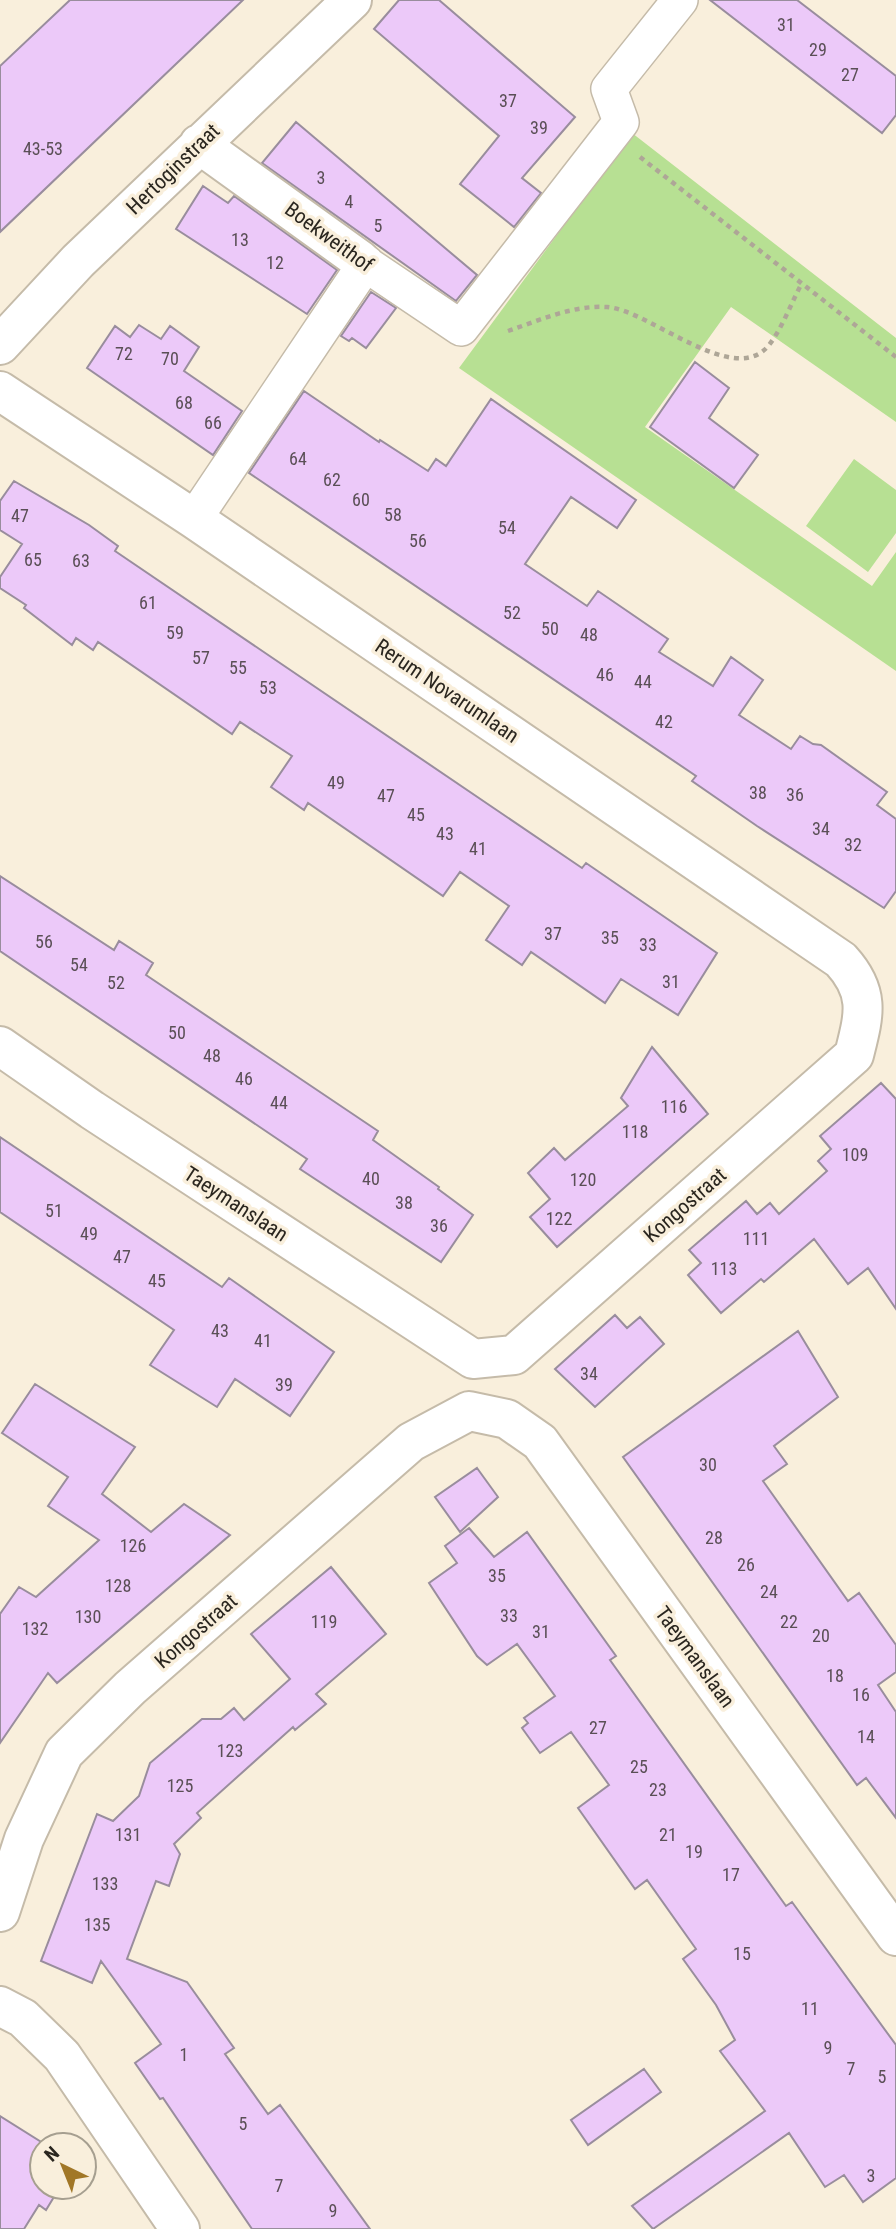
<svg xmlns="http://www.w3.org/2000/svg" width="896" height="2229" viewBox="0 0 896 2229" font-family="'Roboto Condensed',sans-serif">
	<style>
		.green { fill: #b7e093 }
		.building { fill: #ecc9f9; stroke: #998d9d; stroke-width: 2 }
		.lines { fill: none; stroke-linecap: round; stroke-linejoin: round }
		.pedestrian-casing { stroke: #c5bba9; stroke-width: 38 }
		.minor-casing { stroke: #c5bba9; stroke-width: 42 }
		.path { stroke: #aea697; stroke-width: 4.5; stroke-dasharray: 5 5; stroke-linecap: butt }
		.pedestrian { stroke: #fff; stroke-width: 35 }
		.minor { stroke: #fff; stroke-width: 38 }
		.labels { text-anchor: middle; stroke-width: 7; stroke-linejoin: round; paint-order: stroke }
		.number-label { font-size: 18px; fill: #5a4f56 }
		.street-label { font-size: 21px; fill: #2a261f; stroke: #f9efdc }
	</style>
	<rect width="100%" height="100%" fill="#f9efdc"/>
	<path class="green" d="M632 133 896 338V422L731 307 645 427 872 586 896 552V671L459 368Z
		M854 459 896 490V533L868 572 806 526Z"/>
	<path class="building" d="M70 0H243L0 232V66Z
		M399 0H439L575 117 522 178 541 193 514 227 460 184 499 136 374 29Z
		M710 0H797L896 76V115L882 133Z
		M296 122 477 275 456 301 262 163Z
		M203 186 228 203 234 196 337 270 307 314 176 229Z
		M371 292 396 308 366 348 352 338 349 341 341 336Z
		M139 325 161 339 170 326 199 347 184 371 242 411 213 455 87 368 115 326 130 337Z
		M695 362 729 388 709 418 758 455 734 488 650 427Z
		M304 391 379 442 380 440 428 471 436 459 446 466 491 399 636 500 617 528 571 497 525 564 587 606 598 591 668 639 659 652 713 686 731 657 763 680 739 715 791 749 800 736 813 744 821 745 887 792 877 805 896 819V891L884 908 757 826 692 781 696 776 249 473Z
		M14 481 89 525 118 546 115 551 582 868 586 863 717 953 678 1015 621 979 605 1003 531 952 522 965 486 940 509 906 460 872 443 896 308 803 304 810 271 787 292 756 240 722 232 734 98 642 93 650 76 638 72 645 24 608 26 605 0 588V577L22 544 0 530V501Z
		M0 876 114 950 119 941 153 963 146 975 378 1131 373 1140 439 1187 438 1189 473 1215 441 1262 300 1169 307 1159 0 951Z
		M652 1047 708 1114 557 1247 530 1217 550 1199 528 1173 554 1148 565 1160 628 1106 621 1098Z
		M881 1083 896 1099V1309L868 1268 848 1284 814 1239 764 1282 761 1279 721 1313 688 1275 701 1263 689 1250 746 1201 757 1214 770 1203 779 1214 827 1171 818 1161 831 1149 820 1136Z
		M0 1137 222 1287 229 1278 334 1352 290 1416 235 1379 217 1407 150 1365 174 1330 0 1212Z
		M615 1315 627 1328 640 1317 664 1344 595 1407 555 1369Z
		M798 1331 838 1397 774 1446 787 1464 763 1481 848 1601 859 1593 896 1645V1672L878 1685 896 1712V1818L866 1778 857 1785 623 1457Z
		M35 1384 135 1447 102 1494 151 1532 184 1504 230 1535 57 1683 48 1673 0 1743V1614L19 1587 36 1597 99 1540 48 1506 68 1477 2 1433Z
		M477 1468 498 1497 460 1532 435 1497Z
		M469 1528 494 1557 527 1532 616 1656 610 1660 786 1906 792 1902 896 2045V2178L863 2202 844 2175 825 2187 789 2133 653 2229 632 2206 765 2111 720 2051 735 2040 716 2005 683 1959 696 1949 647 1880 635 1889 578 1808 609 1785 571 1732 540 1753 522 1728 528 1723 524 1718 555 1696 517 1644 487 1665 477 1656 429 1583 457 1563 445 1546Z
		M331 1567 386 1634 316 1694 326 1704 295 1730 293 1727 197 1813 201 1818 174 1844 180 1854 169 1886 156 1881 127 1959 187 1982 234 2048 225 2054 268 2114 280 2105 370 2229H252L163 2098 160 2099 135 2063 161 2044 101 1961 92 1983 41 1961 97 1814 113 1821 139 1796 150 1763 202 1719H221L234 1708 244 1720 290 1679 251 1634Z
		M644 2069 661 2092 588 2145 571 2120Z
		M0 2116 46 2145H42V2187H60L46 2210 39 2205 24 2229H0Z"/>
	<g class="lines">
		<g class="pedestrian-casing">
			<path id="pedestrian" d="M360 260 461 328 621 122 609 89 680 0
				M194 519 366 263"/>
		</g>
		<g class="minor-casing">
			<path id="minor" d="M199 144 360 260
				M0 345 78 261 352 0
				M0 391 194 519 841 960C871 993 864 1015 854 1055L514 1355 473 1359 92 1110 0 1046
				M0 1912 24 1839 64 1753 130 1688 411 1442 469 1411 507 1419 540 1442 896 1936
				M0 2006 23 2018 62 2056 180 2229"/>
		</g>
		<path class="path" d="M640 157 896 357
			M508 331C540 320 573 305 607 307 650 310 734 389 769 345 783 327 791 303 802 283"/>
		<use href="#pedestrian" class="pedestrian"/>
		<use href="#minor" class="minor"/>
	</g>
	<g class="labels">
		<g class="number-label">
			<text x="786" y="31">31</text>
			<text x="818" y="56">29</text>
			<text x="850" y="81">27</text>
			<text x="508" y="107">37</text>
			<text x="539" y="134">39</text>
			<text x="43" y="155">43-53</text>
			<text x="321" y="184">3</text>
			<text x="349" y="208">4</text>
			<text x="378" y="232">5</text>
			<text x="240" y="246">13</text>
			<text x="275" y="269">12</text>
			<text x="124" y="360">72</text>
			<text x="170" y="365">70</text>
			<text x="184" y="409">68</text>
			<text x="213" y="429">66</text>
			<text x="298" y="465">64</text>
			<text x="332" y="486">62</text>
			<text x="361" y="506">60</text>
			<text x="393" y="521">58</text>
			<text x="20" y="522">47</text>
			<text x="507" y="534">54</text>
			<text x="418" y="547">56</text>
			<text x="33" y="566">65</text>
			<text x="81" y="567">63</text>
			<text x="148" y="609">61</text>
			<text x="512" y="619">52</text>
			<text x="550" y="635">50</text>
			<text x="175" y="639">59</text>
			<text x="589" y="641">48</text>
			<text x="201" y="664">57</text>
			<text x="238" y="674">55</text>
			<text x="605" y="681">46</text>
			<text x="643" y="688">44</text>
			<text x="268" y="694">53</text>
			<text x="664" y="728">42</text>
			<text x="336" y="789">49</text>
			<text x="758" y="799">38</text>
			<text x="795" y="801">36</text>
			<text x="386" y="802">47</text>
			<text x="416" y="821">45</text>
			<text x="821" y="835">34</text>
			<text x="445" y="840">43</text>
			<text x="853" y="851">32</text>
			<text x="478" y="855">41</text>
			<text x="553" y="940">37</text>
			<text x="610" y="944">35</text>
			<text x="44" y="948">56</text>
			<text x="648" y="951">33</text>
			<text x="79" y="971">54</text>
			<text x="671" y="988">31</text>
			<text x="116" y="989">52</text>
			<text x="177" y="1039">50</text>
			<text x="212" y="1062">48</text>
			<text x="244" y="1085">46</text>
			<text x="279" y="1109">44</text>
			<text x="674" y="1113">116</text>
			<text x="635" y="1138">118</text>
			<text x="855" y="1161">109</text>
			<text x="371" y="1185">40</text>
			<text x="583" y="1186">120</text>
			<text x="404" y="1209">38</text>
			<text x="54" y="1217">51</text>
			<text x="559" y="1225">122</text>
			<text x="439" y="1232">36</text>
			<text x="89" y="1240">49</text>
			<text x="756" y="1245">111</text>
			<text x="122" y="1263">47</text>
			<text x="724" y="1275">113</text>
			<text x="157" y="1287">45</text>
			<text x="220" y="1337">43</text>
			<text x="263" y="1347">41</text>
			<text x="589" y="1380">34</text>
			<text x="284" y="1391">39</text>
			<text x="708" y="1471">30</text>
			<text x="714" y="1544">28</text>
			<text x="133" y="1552">126</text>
			<text x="746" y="1571">26</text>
			<text x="497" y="1582">35</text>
			<text x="118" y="1592">128</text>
			<text x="769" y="1598">24</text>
			<text x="509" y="1622">33</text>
			<text x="88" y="1623">130</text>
			<text x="324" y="1628">119</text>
			<text x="789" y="1628">22</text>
			<text x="35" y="1635">132</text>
			<text x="541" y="1638">31</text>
			<text x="821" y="1642">20</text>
			<text x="835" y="1682">18</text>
			<text x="861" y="1701">16</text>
			<text x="598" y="1734">27</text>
			<text x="866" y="1743">14</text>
			<text x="230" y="1757">123</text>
			<text x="639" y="1773">25</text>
			<text x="180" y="1792">125</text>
			<text x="658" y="1796">23</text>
			<text x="128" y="1841">131</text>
			<text x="668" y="1841">21</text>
			<text x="694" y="1858">19</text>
			<text x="731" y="1881">17</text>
			<text x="105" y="1890">133</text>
			<text x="97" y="1931">135</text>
			<text x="742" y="1960">15</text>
			<text x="810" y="2015">11</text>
			<text x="828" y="2054">9</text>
			<text x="184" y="2061">1</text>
			<text x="851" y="2075">7</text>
			<text x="882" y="2083">5</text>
			<text x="243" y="2130">5</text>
			<text x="871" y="2182">3</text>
			<text x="279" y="2192">7</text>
			<text x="333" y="2217">9</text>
		</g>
		<g class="street-label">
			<text transform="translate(173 169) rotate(-44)" y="7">Hertoginstraat</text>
			<text transform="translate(329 237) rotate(36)" y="7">Boekweithof</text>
			<text transform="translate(447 691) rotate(34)" y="7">Rerum Novarumlaan</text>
			<text transform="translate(236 1204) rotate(33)" y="7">Taeymanslaan</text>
			<text transform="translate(685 1205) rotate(-41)" y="7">Kongostraat</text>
			<text transform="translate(196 1631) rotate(-41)" y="7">Kongostraat</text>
			<text transform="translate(695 1657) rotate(54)" y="7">Taeymanslaan</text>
		</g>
	</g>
	<g transform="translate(63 2166) rotate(317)"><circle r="33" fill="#f9efdc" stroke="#a69f90" stroke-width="2"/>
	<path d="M0-5L12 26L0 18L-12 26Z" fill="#a17727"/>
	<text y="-10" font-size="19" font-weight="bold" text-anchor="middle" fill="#2a261f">N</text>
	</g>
</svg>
